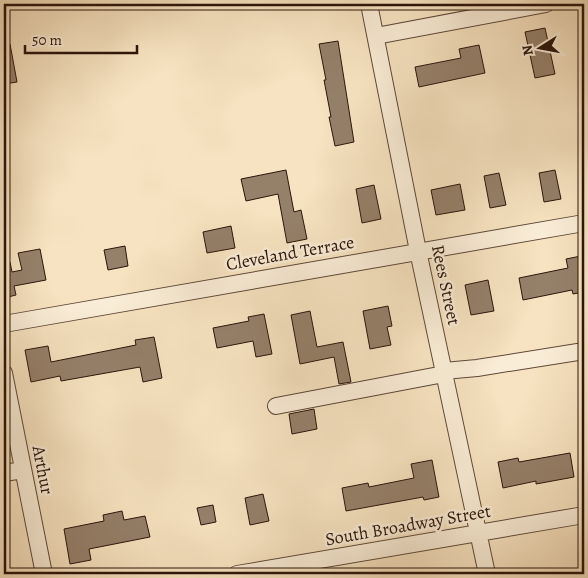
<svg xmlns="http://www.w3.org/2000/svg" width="588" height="578" viewBox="0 0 588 578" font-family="Alegreya,serif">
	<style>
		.building { fill: #95806a; stroke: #2b140b }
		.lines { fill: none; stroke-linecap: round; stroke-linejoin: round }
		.minor-casing { stroke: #5e4838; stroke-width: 18 }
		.minor { stroke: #faedd7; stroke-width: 16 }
		.labels { text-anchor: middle; stroke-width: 5; stroke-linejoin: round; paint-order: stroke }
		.street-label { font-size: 18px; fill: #2b140b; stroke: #faedd7 }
	</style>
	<rect width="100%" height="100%" fill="#f7e3c1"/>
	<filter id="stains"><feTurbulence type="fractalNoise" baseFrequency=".004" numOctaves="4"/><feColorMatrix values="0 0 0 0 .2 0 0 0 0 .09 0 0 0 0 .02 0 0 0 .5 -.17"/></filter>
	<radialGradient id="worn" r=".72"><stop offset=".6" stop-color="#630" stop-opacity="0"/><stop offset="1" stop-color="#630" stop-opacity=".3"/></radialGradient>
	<path class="building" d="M545 28 555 74 535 78 525 32Z
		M338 41 354 142 335 146 329 117H331L324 80H326L319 44Z
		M10 44 17 82 4 84V45Z
		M479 45 485 73 419 87 415 67 461 58 459 49Z
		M286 170 294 212 301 210 307 239 287 243 278 194 246 201 241 179Z
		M555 170 561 199 544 202 539 173Z
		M499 173 506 205 490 208 484 176Z
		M460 184 465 210 436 215 431 190Z
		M374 185 381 219 362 223 356 189Z
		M231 226 235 248 207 253 203 232Z
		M125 246 128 266 108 270 104 250Z
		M40 249 46 280 14 286 16 295 4 298V262H10L12 272 22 270 18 253Z
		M581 256 584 275V292L573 294 572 290 523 300 519 278 568 268 566 259Z
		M488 280 494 311 471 315 465 285Z
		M388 306 392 326 387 327 391 345 370 349 363 311Z
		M310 311 317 347 343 342 351 382 339 384 334 357 300 364 291 315Z
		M264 314 272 354 256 357 253 341 217 348 213 328 249 321 248 317Z
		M154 337 162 378 143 382 140 367 61 381 60 376 31 382 25 350 48 346 51 362 136 345 135 340Z
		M314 409 317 429 292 434 289 414Z
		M570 453 574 477 536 484V481L503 488 498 462 518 458 519 462Z
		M432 460 439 497 424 500 423 497 346 511 342 488 368 483 369 487 414 478 411 464Z
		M263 494 269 521 250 525 245 498Z
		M213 505 216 522 201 525 197 508Z
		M122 511 124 520 145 516 150 537 89 549 91 560 70 564 64 529 104 521 103 515Z"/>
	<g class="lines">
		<g class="minor-casing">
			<path id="minor" d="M369 4 418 251 487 574
				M376 36 546 4
				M4 324 584 223
				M444 371 477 368 584 351
				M4 373 44 574
				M276 406 444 374
				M4 473 23 470
				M237 574 584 515"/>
		</g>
		<use href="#minor" class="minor"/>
	</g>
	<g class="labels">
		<g class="street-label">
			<text transform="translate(290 253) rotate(-10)" y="6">Cleveland Terrace</text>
			<text transform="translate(446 285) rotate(78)" y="6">Rees Street</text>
			<text transform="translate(43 470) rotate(79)" y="6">Arthur</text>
			<text transform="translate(408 525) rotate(-10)" y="6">South Broadway Street</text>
		</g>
	</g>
	<rect width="588" height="578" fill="none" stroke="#f7e3c1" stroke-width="20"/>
	<rect x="5" y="5" width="578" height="568" fill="none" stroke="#2b140b" stroke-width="2.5"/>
	<rect x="10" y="10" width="568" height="558" fill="none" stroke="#2b140b"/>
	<g transform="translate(540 48) rotate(259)" stroke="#faedd7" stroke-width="4" paint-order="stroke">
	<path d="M0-4L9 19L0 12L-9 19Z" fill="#2b140b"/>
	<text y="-8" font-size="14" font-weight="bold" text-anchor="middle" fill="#2b140b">N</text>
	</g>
	<path d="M25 45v8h112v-8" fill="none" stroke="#2b140b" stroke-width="2.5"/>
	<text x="32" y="45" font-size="15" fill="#2b140b" stroke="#faedd7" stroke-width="4" paint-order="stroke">50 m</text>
	<rect width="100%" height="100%" filter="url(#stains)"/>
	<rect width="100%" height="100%" fill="url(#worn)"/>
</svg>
